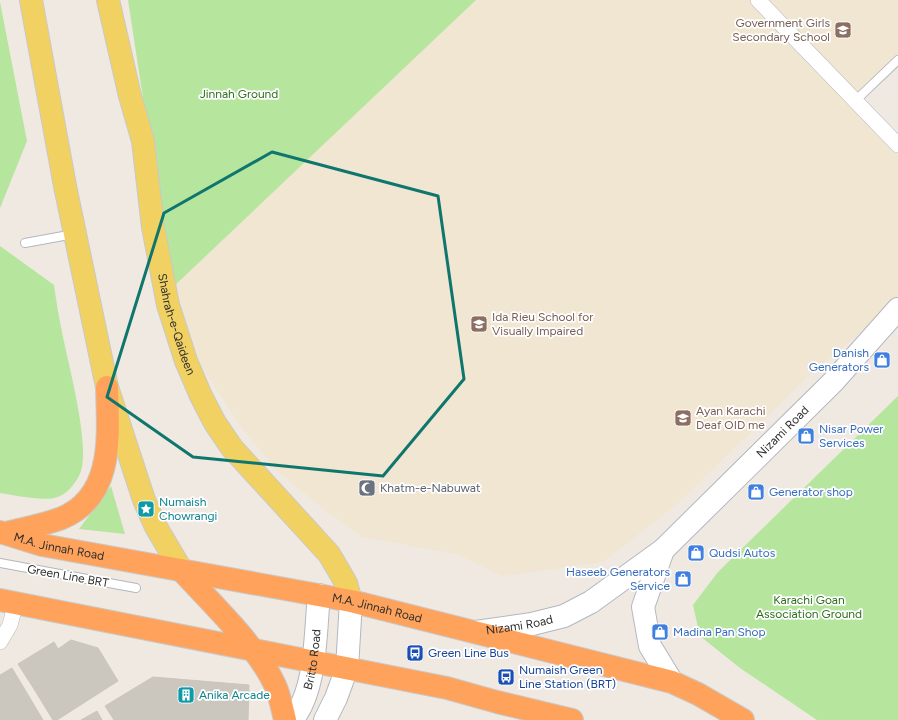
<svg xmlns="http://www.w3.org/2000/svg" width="898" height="720" viewBox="0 0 898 720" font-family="Figtree,sans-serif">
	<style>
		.education { fill: #f0e6d1 }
		.green { fill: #b6e59e }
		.building { fill: #cbc7bf; stroke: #cbc5ba }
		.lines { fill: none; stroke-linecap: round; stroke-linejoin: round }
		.lane-casing { stroke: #b4b7c1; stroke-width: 10 }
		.street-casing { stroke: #b4b7c1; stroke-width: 16 }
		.secondary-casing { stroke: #b4b7c1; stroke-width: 24 }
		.primary-casing { stroke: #c9c9c9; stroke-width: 24 }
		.highway-casing { stroke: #c9c9c9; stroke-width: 24 }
		.lane { stroke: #fff; stroke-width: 8 }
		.street { stroke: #fff; stroke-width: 15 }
		.secondary { stroke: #fff; stroke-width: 22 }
		.primary { stroke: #f2d163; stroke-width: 22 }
		.highway { stroke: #ffa35c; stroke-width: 22 }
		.marked { fill: none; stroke: #0f766e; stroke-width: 3; stroke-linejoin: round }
		.labels { text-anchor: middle; stroke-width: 3.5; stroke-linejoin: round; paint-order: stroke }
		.education-label { font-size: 12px; fill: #785e54; stroke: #fff; text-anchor: start }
		.park-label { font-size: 12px; fill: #2c6e1b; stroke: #fff }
		.street-label { font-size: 12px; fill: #2e2e2e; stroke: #fff }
		.shop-label { font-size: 12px; fill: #366cbe; stroke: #fff; text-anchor: start }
		.worship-label { font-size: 12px; fill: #5b616d; stroke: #fff; text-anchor: start }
		.culture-label { font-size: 12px; fill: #0d838f; stroke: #fff; text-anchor: start }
		.transit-label { font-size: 12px; fill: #164399; stroke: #fff; text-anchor: start }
	</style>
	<rect width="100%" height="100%" fill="#efe9e1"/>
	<path class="education" d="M476 0H898V60L855 101 898 145V302L815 370 676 505 603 562 502 576 457 554 362 537 326 511 276 470 242 428 197 360 172 288Z"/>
	<path class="green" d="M128 0H476L172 288Z
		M0 2 27 141 0 208Z
		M0 246 54 285C56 299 58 313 61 327 67 360 90 441 81 471 78 480 69 492 60 496 47 503 15 495 0 493Z
		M898 396V720H817L740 668 700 636 693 605 718 572Z
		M111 486 125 534 79 529Z"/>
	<path class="building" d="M71 640 98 648 118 681 57 720H53L34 689 52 678 36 653 54 642 58 649Z
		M36 653 52 678 34 689 18 664Z
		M12 668 43 720H0V675Z
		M153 677 249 685 248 720H114L105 706Z
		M97 711 102 720H81Z"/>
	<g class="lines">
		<g class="lane-casing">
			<path id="lane" d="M855 101 898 60
				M25 243 74 234
				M0 563 136 588"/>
		</g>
		<g class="street-casing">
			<path id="street" d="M758 0 898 145
				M0 642 10 625 16 602"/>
		</g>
		<g class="secondary-casing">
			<g id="secondary">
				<path d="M663 550 643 607 650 646 672 682"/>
				<path id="s1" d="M476 632 532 624 564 616 591 602 663 550 833 382 898 309"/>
				<path id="s2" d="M292 720C317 690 315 633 319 595"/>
				<path d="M325 720 336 698 347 668 351 601"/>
			</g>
		</g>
		<g class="primary-casing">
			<g id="primary">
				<path d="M31 0 65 186 107 387 144 500 156 527 182 571"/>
				<path id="s3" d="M108 0 130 96 143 141 153 227 168 305 186 361 201 396 215 423 232 448 329 554 346 583 351 601"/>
			</g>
		</g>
		<g class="highway-casing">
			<g id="highway">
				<path id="s4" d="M0 532 42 545 351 601 672 682 698 694 743 720"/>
				<path d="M6 533C25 528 44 525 62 518 115 496 108 434 107 387"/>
				<path d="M182 571C211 603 257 646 275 685 280 696 282 708 285 720"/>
				<path d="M0 600 447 688 497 702 572 720"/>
			</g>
		</g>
		<use href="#lane" class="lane"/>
		<use href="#street" class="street"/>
		<use href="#secondary" class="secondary"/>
		<use href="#primary" class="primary"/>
		<use href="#highway" class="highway"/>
	</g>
	<path class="marked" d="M272 152 438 196 464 379 383 476 193 457 107 397 164 213Z"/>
	<defs>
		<g id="school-square" transform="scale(0.9)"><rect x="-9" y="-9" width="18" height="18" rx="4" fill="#8d6e63" stroke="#fff"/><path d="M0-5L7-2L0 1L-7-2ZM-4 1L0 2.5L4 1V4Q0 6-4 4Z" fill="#fff"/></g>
		<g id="university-square" transform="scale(0.9)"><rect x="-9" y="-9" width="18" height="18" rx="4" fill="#8d6e63" stroke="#fff"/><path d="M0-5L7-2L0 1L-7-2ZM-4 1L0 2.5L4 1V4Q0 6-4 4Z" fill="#fff"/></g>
		<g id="shop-square" transform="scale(0.9)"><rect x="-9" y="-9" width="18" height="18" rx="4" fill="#3f7fe0" stroke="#fff"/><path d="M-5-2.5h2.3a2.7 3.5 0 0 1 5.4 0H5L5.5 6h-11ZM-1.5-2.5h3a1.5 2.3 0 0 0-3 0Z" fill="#fff"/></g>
		<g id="mosque-square" transform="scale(0.9)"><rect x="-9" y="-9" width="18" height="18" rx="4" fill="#6b7280" stroke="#fff"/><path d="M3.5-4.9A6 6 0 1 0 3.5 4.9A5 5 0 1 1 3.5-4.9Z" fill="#fff"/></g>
		<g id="sight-square" transform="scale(0.9)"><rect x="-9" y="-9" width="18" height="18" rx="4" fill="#0f9aa8" stroke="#fff"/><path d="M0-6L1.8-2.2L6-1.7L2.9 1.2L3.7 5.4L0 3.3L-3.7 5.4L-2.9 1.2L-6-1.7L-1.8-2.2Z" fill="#fff"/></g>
		<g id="bus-square" transform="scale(0.9)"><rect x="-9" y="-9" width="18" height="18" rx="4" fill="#1a4fb4" stroke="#fff"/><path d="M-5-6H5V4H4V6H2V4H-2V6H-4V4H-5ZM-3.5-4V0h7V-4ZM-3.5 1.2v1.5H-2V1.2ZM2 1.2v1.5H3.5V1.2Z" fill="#fff"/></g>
		<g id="building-square" transform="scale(0.9)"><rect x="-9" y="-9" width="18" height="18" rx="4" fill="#0f9aa8" stroke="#fff"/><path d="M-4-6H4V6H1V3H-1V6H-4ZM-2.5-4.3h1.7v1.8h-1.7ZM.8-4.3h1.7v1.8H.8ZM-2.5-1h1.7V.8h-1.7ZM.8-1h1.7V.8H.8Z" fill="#fff"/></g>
	</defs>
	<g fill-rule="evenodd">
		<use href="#school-square" x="843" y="30"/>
		<use href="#university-square" x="479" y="324"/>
		<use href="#shop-square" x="882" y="360"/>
		<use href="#university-square" x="683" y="418"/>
		<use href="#shop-square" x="806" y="436"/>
		<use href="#mosque-square" x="367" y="488"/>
		<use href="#shop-square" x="756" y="492"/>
		<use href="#sight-square" x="146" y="509"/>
		<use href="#shop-square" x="696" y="553"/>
		<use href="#shop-square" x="683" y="579"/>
		<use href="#shop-square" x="660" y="632"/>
		<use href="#bus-square" x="415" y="653"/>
		<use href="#bus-square" x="506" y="677"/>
		<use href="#building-square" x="186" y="695"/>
	</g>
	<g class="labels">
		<g class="education-label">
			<text x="830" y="27" text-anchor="end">Government Girls<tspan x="830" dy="14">Secondary School</tspan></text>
			<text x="492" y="321">Ida Rieu School for<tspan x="492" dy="14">Visually Impaired</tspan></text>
			<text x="696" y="415">Ayan Karachi<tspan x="696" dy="14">Deaf OID me</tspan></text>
		</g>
		<g class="park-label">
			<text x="239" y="98">Jinnah Ground</text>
			<text x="809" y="604">Karachi Goan<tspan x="809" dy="14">Association Ground</tspan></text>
		</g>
		<g class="street-label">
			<text dy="4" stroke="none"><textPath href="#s3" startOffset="332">Shahrah-e-Qaideen</textPath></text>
			<text dy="4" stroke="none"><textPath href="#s1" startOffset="377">Nizami Road</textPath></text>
			<text dy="4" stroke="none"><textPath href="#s4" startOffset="61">M.A. Jinnah Road</textPath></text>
			<text transform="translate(68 576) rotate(10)" y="4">Green Line BRT</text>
			<text dy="4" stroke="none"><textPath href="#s4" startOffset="385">M.A. Jinnah Road</textPath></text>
			<text dy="4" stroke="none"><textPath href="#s1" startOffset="44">Nizami Road</textPath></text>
			<text dy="4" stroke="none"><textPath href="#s2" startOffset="65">Britto Road</textPath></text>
		</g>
		<g class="shop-label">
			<text x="869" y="357" text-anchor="end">Danish<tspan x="869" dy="14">Generators</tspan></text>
			<text x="819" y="433">Nisar Power<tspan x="819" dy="14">Services</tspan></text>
			<text x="769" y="496">Generator shop</text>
			<text x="709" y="557">Qudsi Autos</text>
			<text x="670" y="576" text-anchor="end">Haseeb Generators<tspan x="670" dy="14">Service</tspan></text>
			<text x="673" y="636">Madina Pan Shop</text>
		</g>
		<g class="worship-label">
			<text x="380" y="492">Khatm-e-Nabuwat</text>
		</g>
		<g class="culture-label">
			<text x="159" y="506">Numaish<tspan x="159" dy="14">Chowrangi</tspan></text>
			<text x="199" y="699">Anika Arcade</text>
		</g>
		<g class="transit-label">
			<text x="428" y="657">Green Line Bus</text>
			<text x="519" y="674">Numaish Green<tspan x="519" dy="14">Line Station (BRT)</tspan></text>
		</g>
	</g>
</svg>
